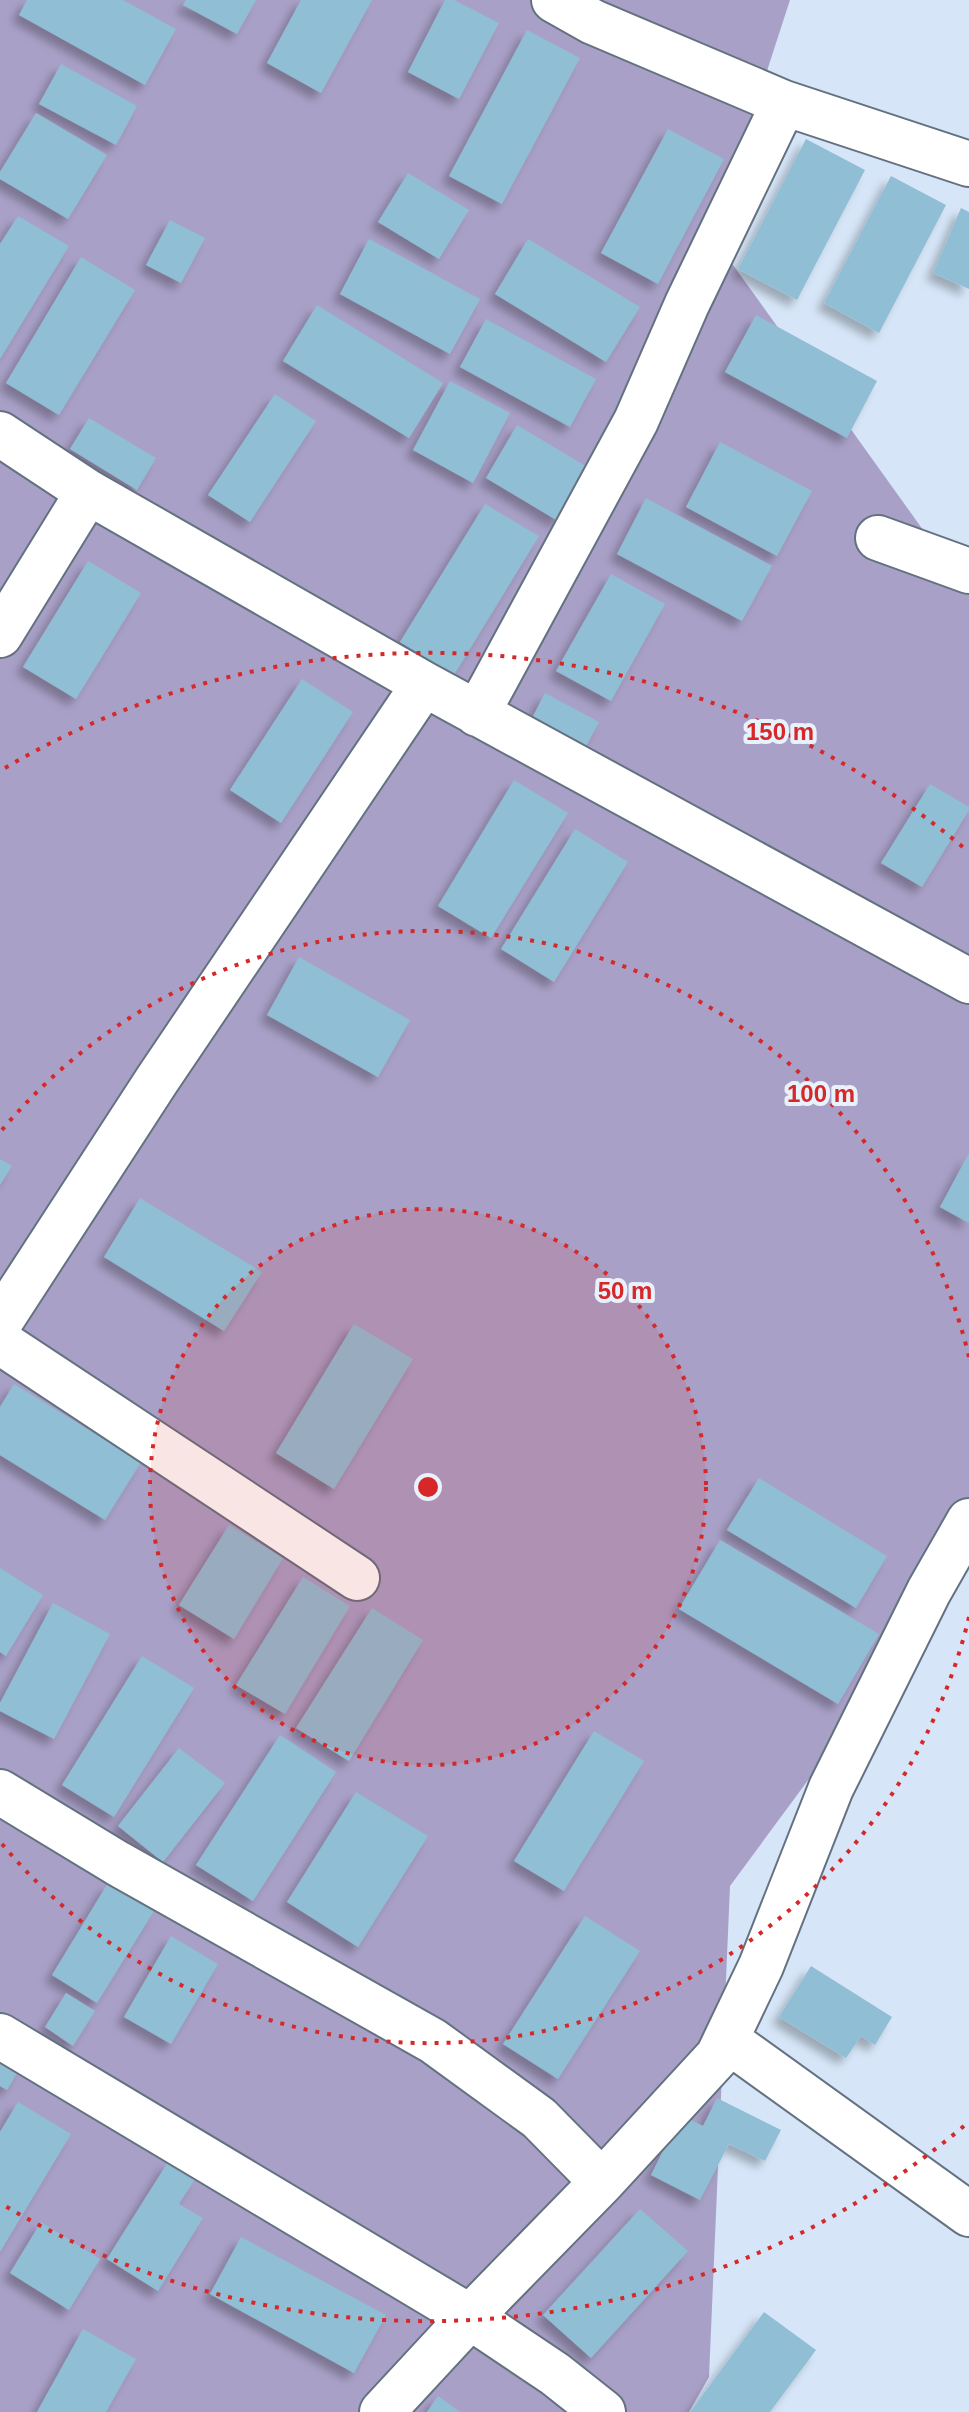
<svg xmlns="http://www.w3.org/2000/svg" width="969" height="2412" viewBox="0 0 969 2412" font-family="Helvetica,sans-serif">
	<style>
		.forest { fill: #a9a0c7 }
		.building { fill: #90bed4; filter: url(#shadow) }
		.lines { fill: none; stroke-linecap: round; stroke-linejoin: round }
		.minor-casing { stroke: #637181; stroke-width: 48 }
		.minor { stroke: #fff; stroke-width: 44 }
		.ring { fill: none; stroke: #d62828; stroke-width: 4; stroke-dasharray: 4 8 }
		.centre { fill: #d62828; stroke: #e8f2fd; stroke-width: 4 }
		.ring-label { font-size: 24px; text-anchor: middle; font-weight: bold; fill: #d62828; stroke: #e8f2fd; stroke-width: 8; stroke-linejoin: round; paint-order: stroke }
	</style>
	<defs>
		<filter id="shadow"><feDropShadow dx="-7" dy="7" stdDeviation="4" flood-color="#0004"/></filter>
	</defs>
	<rect width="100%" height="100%" fill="#d6e6f8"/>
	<path class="forest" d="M0 0H790L713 237 969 594V1562L730 1886 709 2377 689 2412H0Z"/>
	<path class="building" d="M27 0H123L176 29 145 85 19 15Z
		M186 0H256L237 34 183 5Z
		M301 0H372L321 93 267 63Z
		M445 0H454L499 23 459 99 408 72Z
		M527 30 580 58 502 204 449 176Z
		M61 64 137 106 116 145 39 104Z
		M36 113 107 155 68 219 0 179V172Z
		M668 129 724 159 658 284 601 253Z
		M806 139 865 170 797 300 738 269Z
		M408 173 469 210 439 259 378 222Z
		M891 176 946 205 879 333 824 303Z
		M961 208 969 212V289L933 273Z
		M18 216 69 246 0 359V244Z
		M170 220 205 238 181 283 146 265Z
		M369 239 480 299 450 354 340 294Z
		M528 239 640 307 606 362 495 294Z
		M81 257 135 290 59 415 6 383Z
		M317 305 443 383 409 438 283 361Z
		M756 315 877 381 847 438 725 372Z
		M486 319 596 379 570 427 460 367Z
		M450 381 510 413 473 483 413 450Z
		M275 394 316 421 250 522 208 495Z
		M89 418 156 458 137 490 70 449Z
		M517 425 589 468 558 521 486 478Z
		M720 442 812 491 777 556 686 507Z
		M646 498 772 566 742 621 617 554Z
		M485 504 539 536 454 675 400 642Z
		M88 561 141 593 76 699 23 667Z
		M611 574 665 604 611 701 556 671Z
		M302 679 353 712 281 823 230 790Z
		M545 693 599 722 583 752 529 724Z
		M514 780 568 813 491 938 438 906Z
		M930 784 969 807V810L922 887 881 863Z
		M575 829 628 862 554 982 501 949Z
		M299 957 410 1020 378 1077 267 1015Z
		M969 1153V1223L940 1207Z
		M0 1159 12 1166 0 1185Z
		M140 1198 262 1272 224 1331 104 1257Z
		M354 1324 413 1359 334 1489 276 1453Z
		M14 1384 141 1462 105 1520 0 1455V1407Z
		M759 1478 887 1556 856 1608 727 1530Z
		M229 1525 283 1558 234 1639 179 1605Z
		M720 1540 879 1634 838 1704 679 1609Z
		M0 1568 43 1595 6 1656 0 1652Z
		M303 1577 350 1606 285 1714 236 1685Z
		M53 1603 110 1634 54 1739 0 1711V1703Z
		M372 1608 423 1640 349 1761 296 1728Z
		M142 1656 194 1688 114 1817 62 1785Z
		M594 1731 644 1761 564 1891 514 1861Z
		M280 1735 336 1772 253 1901 196 1865Z
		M179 1748 225 1783 163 1862 118 1826Z
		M356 1792 428 1836 358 1947 287 1902Z
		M108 1883 154 1911 97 2003 52 1975Z
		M585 1916 640 1951 558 2079 503 2044Z
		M171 1936 218 1964 171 2044 124 2017Z
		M811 1966 892 2017 875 2045 861 2036 846 2058 779 2017Z
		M66 1993 95 2011 73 2046 45 2027Z
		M0 2056 20 2068 7 2090 0 2086Z
		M717 2098 781 2130 765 2161 729 2144 700 2200 651 2175 681 2115 703 2126Z
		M18 2102 71 2134 0 2252V2132Z
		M168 2162 195 2179 179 2204 203 2218 158 2291 107 2259Z
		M640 2209 688 2251 591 2358 543 2315Z
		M41 2222 100 2259 69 2310 10 2273Z
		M241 2237 386 2315 354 2373 210 2294Z
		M764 2312 816 2350 770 2412H690Z
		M83 2329 136 2359 106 2412H37Z
		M438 2396 460 2412H427Z"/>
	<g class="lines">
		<g class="minor-casing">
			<path id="minor" d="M554 0 593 22 784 103 969 164
				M0 434 88 492 424 684 969 981
				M878 538 969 571
				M0 635 88 492
				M477 714 636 421 687 304 784 103
				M0 1322 157 1080 424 684
				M0 1342 357 1578
				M0 1792 117 1863 433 2041 539 2118 602 2182
				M0 2036 470 2317 555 2374 603 2412
				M727 2040 969 2214
				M382 2412 470 2317 602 2182 718 2056 761 1966 831 1788 929 1591 969 1521"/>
		</g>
		<use href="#minor" class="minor"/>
	</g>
	<circle cx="428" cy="1487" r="278" fill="#d62828" fill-opacity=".12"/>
	<g class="ring">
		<circle cx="428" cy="1487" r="278"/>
		<path d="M969 1617A556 556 0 0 1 2 1844M2 1130A556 556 0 0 1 969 1357"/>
		<path d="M964 2126A834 834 0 0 1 5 2206M5 768A834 834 0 0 1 964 848"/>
	</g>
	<circle cx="428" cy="1487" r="12" class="centre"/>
	<g class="ring-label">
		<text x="780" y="740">150 m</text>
		<text x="821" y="1102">100 m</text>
		<text x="625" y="1299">50 m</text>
	</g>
</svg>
